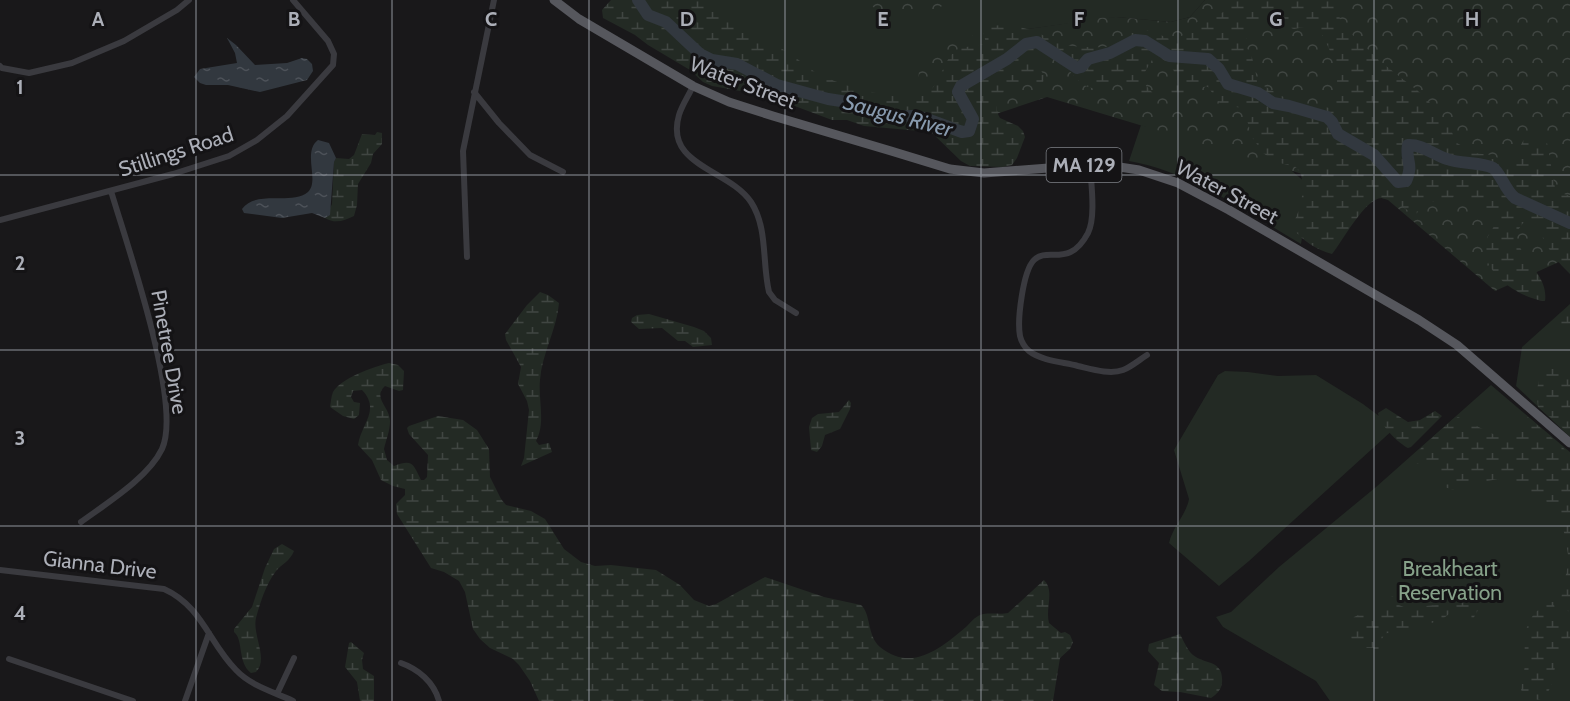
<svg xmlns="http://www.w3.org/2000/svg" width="1570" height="701" viewBox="0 0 1570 701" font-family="Cabin,sans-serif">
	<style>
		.green { fill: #232a24 }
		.forest { fill: url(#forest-crowns) }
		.wetland { fill: url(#wetland-marsh); fill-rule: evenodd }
		.water { fill: url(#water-ripples) }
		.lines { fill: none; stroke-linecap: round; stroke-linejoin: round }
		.river { stroke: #32383f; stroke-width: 12 }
		.minor { stroke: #3a3a3f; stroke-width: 6 }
		.primary { stroke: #56575d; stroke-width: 9 }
		.grid { fill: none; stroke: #acafb8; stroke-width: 1.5; stroke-opacity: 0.55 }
		.labels { text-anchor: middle; stroke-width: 6; stroke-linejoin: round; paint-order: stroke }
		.shield { fill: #141315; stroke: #7e8087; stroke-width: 1.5 }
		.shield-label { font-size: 20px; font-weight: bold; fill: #acafb8 }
		.street-label { font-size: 21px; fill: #acafb8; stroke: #141315 }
		.park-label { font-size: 21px; fill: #86a189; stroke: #141315 }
		.water-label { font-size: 22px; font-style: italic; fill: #889aae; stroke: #141315 }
		.grid-label { font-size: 20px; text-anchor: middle; font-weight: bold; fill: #acafb8; stroke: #141315; stroke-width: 6; stroke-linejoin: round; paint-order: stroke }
	</style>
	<defs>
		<pattern id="forest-crowns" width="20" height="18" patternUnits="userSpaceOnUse" patternTransform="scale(1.5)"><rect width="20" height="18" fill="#232a24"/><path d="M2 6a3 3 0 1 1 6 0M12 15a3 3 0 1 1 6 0" fill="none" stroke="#404642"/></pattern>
		<pattern id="wetland-marsh" width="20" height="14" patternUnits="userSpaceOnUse" patternTransform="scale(1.5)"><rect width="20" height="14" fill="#232a24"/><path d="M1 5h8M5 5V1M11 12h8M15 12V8" fill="none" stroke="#404642"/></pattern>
		<pattern id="water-ripples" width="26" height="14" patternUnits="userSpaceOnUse" patternTransform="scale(1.5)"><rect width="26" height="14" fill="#32383f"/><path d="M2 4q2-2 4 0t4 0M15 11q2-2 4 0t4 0" fill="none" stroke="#4d5259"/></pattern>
	</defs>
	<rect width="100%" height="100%" fill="#19181a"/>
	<path class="green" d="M667 0H1205L1190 17 1171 22 1116 17 1028 29 935 104 844 98Z
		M1141 125 1285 163C1293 174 1303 178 1310 189L1301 244C1246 212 1192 172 1129 161Z
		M1570 304V437L1516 386 1522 347Z
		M1225 371 1248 372 1278 376 1316 375 1363 404 1395 428 1249 561 1219 586 1169 543C1173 526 1186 515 1189 499L1174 450 1218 375Z
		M1491 385 1570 452V701H1330L1316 681 1223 627 1216 617 1231 612 1279 567 1376 487Z"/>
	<path class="forest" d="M862 0H950C940 10 911 21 897 17 884 14 873 7 862 0Z
		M1205 0H1570V257L1495 291 1388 200 1047 97 981 119 946 106 920 89C917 75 918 57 933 48 957 34 1000 33 1028 29 1051 26 1074 22 1097 18L1116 17 1171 22 1190 17Z"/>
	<path class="wetland" d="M611 0H708C724 19 762 38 784 50 797 57 808 69 822 76 842 85 903 104 924 95 939 88 942 65 952 54 961 44 975 48 986 43L983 31C993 21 1022 26 1036 32 1045 36 1055 42 1065 45 1074 47 1107 49 1115 45 1120 43 1122 39 1125 36 1131 32 1142 31 1148 31 1158 30 1164 40 1174 39 1184 38 1189 28 1196 23 1207 14 1229 17 1233 0H1338L1339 16 1344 27 1381 62 1423 95 1448 124 1457 143 1474 153 1492 155 1506 163C1519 159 1518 146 1526 137L1540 135 1546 137 1555 188 1558 192 1570 196V274C1564 268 1558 262 1553 255 1544 242 1541 226 1523 223L1516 233C1518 259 1549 274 1545 301 1521 299 1481 273 1485 245 1487 235 1493 229 1498 220 1492 217 1485 214 1480 210 1471 203 1469 193 1455 195L1447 207 1441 206 1429 199 1416 214C1405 211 1394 198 1382 198 1366 197 1342 242 1332 254 1317 250 1301 240 1292 227L1301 205 1303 187 1301 174 1296 167 1276 162 1263 153 1252 137 1244 110 1237 107 1230 109 1221 105 1208 87C1193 85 1185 100 1172 98L1171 90 1174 71 1168 63 1158 56 1152 60 1142 77C1144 87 1153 90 1156 99L1154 102 1147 100 1119 82C1112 84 1105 87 1097 88 1082 90 1072 72 1063 64 1057 59 1050 55 1043 51L1037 53 1034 61 1044 75 1043 83 1010 86C1000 95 992 105 1000 118L1018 126 1023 131 1025 137 1017 158 1012 165 1003 167 970 166 961 161 931 132 864 126 847 120H832L768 96 712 86 703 82 690 70 648 45 635 35 603 18 602 10ZM1266 20 1294 29 1315 25C1324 34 1337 64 1337 77 1338 87 1333 100 1329 108L1314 104H1296L1257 82C1256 74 1255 66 1252 58 1250 53 1247 50 1246 45 1244 33 1257 24 1266 20Z
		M377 132 382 133V144L373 154 371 163 358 184 357 205 354 216C344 221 335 224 325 218L332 204 334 162 336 158 349 159 354 155 362 134 375 135Z
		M540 292 548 295 559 303C557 329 542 353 540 380 538 399 546 423 536 441L539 445 549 443 552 452 521 466 524 458 529 410 527 401 518 384 521 367 506 340 505 334 527 305Z
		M1570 311V337L1554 323 1560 314Z
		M649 314 694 327 704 331 711 338 712 345 693 347 685 341H678L662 328 639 329 631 322 632 318 637 315Z
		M389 363 398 365 404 371 403 390 399 391 385 386C372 398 390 407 390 421 390 431 386 440 384 449L387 460 394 466C412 459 413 463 421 480H424L427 477 428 455 409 434 407 428 409 426 438 416 463 420 477 430 489 449 490 477 501 499 506 505 531 511 545 519 564 549 581 562 595 566 611 565 656 570 680 585 694 600 709 606 716 604 765 577 824 597 861 605C871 613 867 636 880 647 912 673 941 648 966 627 970 623 975 617 980 615 988 612 1000 615 1008 613L1044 580C1055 591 1045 608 1049 623L1061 633 1065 632 1070 635 1073 642 1070 649 1060 658 1053 701H539L530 681 519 665 513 659 490 648 480 639 473 629 465 592 459 581 444 572 431 568 397 514 396 504 405 495V489L393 486 381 480 372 460 358 445C361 424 381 410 362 390L353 391 351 397 354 402 360 403 359 415 354 419 343 416 330 407C331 402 331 397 333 392 341 378 373 367 389 363Z
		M1552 366 1562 369 1570 368V434L1538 407C1536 391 1536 374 1552 366Z
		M849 400 851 403 850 409 840 429 825 435 822 446 817 452 811 450 809 427 812 418 818 414 839 412Z
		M1386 408 1408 422 1420 420 1435 411 1442 416 1411 447 1408 448C1398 443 1379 424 1378 413Z
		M1458 417 1495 435 1518 428 1528 417 1570 454V613L1562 604 1561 598 1569 560 1560 510 1535 495 1498 479 1472 484 1454 490 1441 486 1439 479 1431 468 1416 463 1418 452 1422 447 1452 420Z
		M282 544 294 551C290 561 282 564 276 571 266 584 260 603 256 618 252 635 269 659 256 672L251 673C237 662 244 640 234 632V629L252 607 265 568 274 549Z
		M1456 595 1470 599 1478 604V610L1473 619 1449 614C1436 626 1415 624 1399 634L1387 633C1380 637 1381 644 1385 651L1383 654 1373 648H1358C1349 641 1348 628 1354 617L1363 613 1369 618 1374 617C1379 608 1382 599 1393 596L1399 605 1406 608 1436 605 1449 596Z
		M1549 602H1554C1554 612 1559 622 1570 624V642C1546 657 1562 688 1539 700L1527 697 1521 690C1522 680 1525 670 1525 661 1524 633 1524 617 1549 602Z
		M1180 634C1183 640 1188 651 1193 655 1205 665 1224 659 1222 683 1221 690 1217 694 1211 698L1180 692 1162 691 1154 685 1159 663 1148 651 1149 644Z
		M351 642 364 653 362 660 363 669 374 676V701H360L357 682 345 667 349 643Z"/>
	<path class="water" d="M227 38 236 45 255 65 287 63 302 58 307 59 312 64 313 71 307 80 260 92 228 85H206L200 83 194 77 200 69 237 63 235 53Z
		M318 140 329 143 336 158 334 162 330 215 325 218 312 213 282 218 244 213 242 209C257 189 291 206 308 192 320 181 302 152 318 140Z"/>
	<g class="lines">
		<path class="river" d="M638 0 648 15 666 22 700 54 712 60 737 64 777 85 828 99 854 103 879 114 893 117 912 116 924 118 962 132 969 131 973 119 958 92 961 86 1007 59 1026 44 1037 42 1077 68 1081 67 1088 59 1110 53 1135 40 1145 41 1169 56 1208 59 1219 69 1228 84 1258 93 1273 103 1289 106 1327 117 1332 122 1338 134 1374 155 1398 182 1406 181C1414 163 1405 161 1408 145 1422 144 1434 155 1447 159 1460 164 1483 162 1493 168 1500 172 1505 190 1515 198L1570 223"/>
		<path class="minor" d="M0 66 2 68 29 73 72 63 124 41 177 10 189 0
			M693 86C689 95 682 105 679 115 664 166 729 169 751 202 768 228 762 263 769 292L775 300 796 313
			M474 92 499 123 530 155 563 172
			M1090 164C1091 183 1096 217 1088 233 1069 269 1048 246 1034 260 1023 271 1017 320 1020 336 1021 341 1025 348 1029 351 1042 361 1063 362 1078 366 1091 369 1110 375 1123 370 1131 367 1139 360 1147 355
			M0 220 173 174 229 156 257 140 287 116 333 65 334 54 328 41 293 0
			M467 257 463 151 494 0
			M81 522C107 503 148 478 162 449 183 404 126 242 111 191
			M0 570 164 589C202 606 209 643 236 670 251 686 274 692 293 701
			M9 659 133 701
			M401 663C418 669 434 682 439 701
			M277 694 294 658
			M185 701 209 633"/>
		<path class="primary" d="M554 0 579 19 693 86 729 102 773 116 891 151 950 169 984 173 1100 164 1139 170 1178 183 1229 210 1419 320 1457 345 1570 443"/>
	</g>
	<path class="grid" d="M196 0V701M392 0V701M589 0V701M785 0V701M981 0V701M1178 0V701M1374 0V701M0 175H1570M0 350H1570M0 526H1570"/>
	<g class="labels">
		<rect class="shield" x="1046.5" y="148" width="75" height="34" rx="4.5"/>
		<g class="shield-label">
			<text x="1084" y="172">MA 129</text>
		</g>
		<g class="street-label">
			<text transform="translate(743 83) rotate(21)" y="7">Water Street</text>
			<text transform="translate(176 152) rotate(-18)" y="7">Stillings Road</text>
			<text transform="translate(1227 192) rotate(28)" y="7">Water Street</text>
			<text transform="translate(169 352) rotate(80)" y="7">Pinetree Drive</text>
			<text transform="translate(100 565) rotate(7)" y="7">Gianna Drive</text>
		</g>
		<g class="park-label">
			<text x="1450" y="576">Breakheart<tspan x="1450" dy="24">Reservation</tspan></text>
		</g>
		<g class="water-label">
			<text transform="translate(898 115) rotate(15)" y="8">Saugus River</text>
		</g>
	</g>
	<g class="grid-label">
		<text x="98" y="26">A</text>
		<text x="294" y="26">B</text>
		<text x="491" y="26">C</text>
		<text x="687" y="26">D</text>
		<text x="883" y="26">E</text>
		<text x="1079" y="26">F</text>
		<text x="1276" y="26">G</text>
		<text x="1472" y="26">H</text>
		<text x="20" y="94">1</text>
		<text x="20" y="270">2</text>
		<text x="20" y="445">3</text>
		<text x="20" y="620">4</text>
	</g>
</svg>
